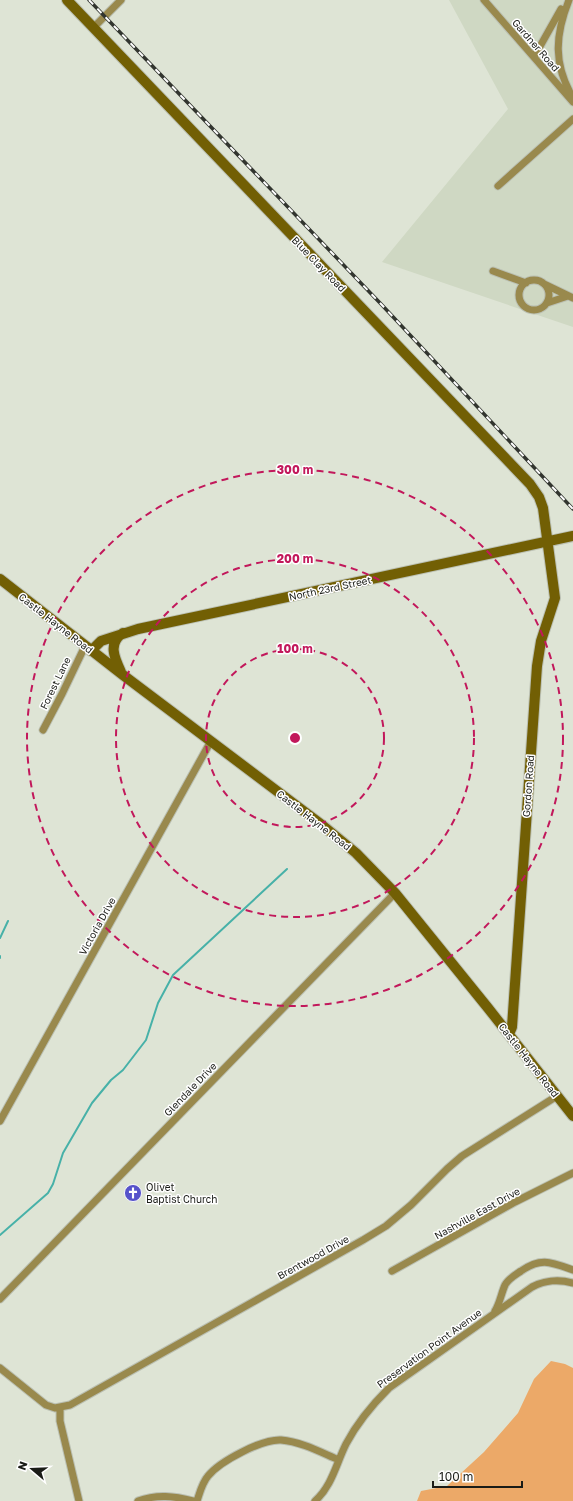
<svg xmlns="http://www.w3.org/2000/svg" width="573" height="1501" viewBox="0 0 573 1501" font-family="'Golos Text',sans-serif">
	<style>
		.built { fill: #cfd8c3 }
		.green { fill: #eca968 }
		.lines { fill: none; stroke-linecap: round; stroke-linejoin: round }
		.stream { stroke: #47b1a8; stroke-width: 2 }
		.street-casing { stroke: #bbc0b3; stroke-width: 9 }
		.secondary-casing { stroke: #bbc0b3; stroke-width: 12 }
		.street { stroke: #99894d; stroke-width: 7 }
		.secondary { stroke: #725f04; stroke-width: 10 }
		.rail-casing { stroke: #32352f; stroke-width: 3.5 }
		.rail { stroke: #fff; stroke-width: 2; stroke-dasharray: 6; stroke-linecap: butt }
		.ring { fill: none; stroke: #c2185b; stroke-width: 2; stroke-dasharray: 7 5 }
		.labels { text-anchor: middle; stroke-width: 3; stroke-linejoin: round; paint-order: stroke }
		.street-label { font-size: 10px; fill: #1a1c17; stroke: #fff }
		.poi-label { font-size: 10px; fill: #1a1c17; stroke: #fff; text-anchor: start }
		.centre { fill: #c2185b; stroke: #fff; stroke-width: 2 }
		.ring-label { font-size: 12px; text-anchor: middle; font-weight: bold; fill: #c2185b; stroke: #fff; stroke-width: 3; stroke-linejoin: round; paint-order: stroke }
	</style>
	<rect width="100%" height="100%" fill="#dee4d5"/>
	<path class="built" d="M449 0H573V327L382 262 508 109Z"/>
	<path class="green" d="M551 1361 565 1364 573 1368V1501H417L421 1491 447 1486 484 1452 518 1413 534 1379Z"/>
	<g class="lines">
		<path class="stream" d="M0 938 8 921
			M0 956V958
			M0 1235 48 1193 53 1184 63 1153 92 1103 111 1080 123 1070 146 1040 158 1003 173 975 287 869"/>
		<g class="street-casing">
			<path id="street" d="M484 0 573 102
				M569 0C555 35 553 64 573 98
				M93 28 121 0
				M534 57 561 9
				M498 186 573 119
				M493 271 526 283
				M519 295a15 15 0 1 1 30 0a15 15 0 1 1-30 0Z
				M544 284 573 298
				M547 303 568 296
				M43 730 62 694 85 646
				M0 1121 211 741
				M392 1271 515 1202 573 1173
				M0 1299 395 893
				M495 1311C500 1303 501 1294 505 1285 508 1279 515 1275 521 1271 541 1257 551 1262 573 1270
				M0 1368 46 1405 55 1408 70 1405 363 1240 386 1226 411 1205 447 1169 462 1156 557 1096
				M60 1408V1421L79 1501
				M138 1501C157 1494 174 1496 193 1501
				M197 1501C200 1492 202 1483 208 1476 220 1461 262 1439 281 1440 302 1442 320 1452 339 1460
				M315 1501C332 1486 336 1464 346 1444 357 1423 372 1405 389 1388L532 1287C546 1280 558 1279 573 1283"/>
		</g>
		<g class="secondary-casing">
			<path id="secondary" d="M67 0 530 484 539 497 543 508 555 598 541 641 537 666 512 1027 509 1034
				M0 579 123 675 322 825 356 853 395 893 488 1008 573 1116
				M91 651 101 641 138 629 573 536
				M121 672C115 659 107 643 123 633"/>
		</g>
		<use href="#street" class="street"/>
		<use href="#secondary" class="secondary"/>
		<g class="rail-casing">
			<path id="rail" d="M89 0 381 304 573 509"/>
		</g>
		<use href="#rail" class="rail"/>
	</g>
	<g class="ring">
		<circle cx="295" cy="738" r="89"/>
		<circle cx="295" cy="738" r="179"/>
		<circle cx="295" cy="738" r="268"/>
	</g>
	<defs>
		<g id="church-disc" transform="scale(0.9)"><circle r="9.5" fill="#5652ca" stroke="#fff"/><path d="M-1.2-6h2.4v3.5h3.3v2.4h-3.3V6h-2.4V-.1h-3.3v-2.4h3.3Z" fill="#fff"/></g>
	</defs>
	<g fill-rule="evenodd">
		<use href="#church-disc" x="133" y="1193"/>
	</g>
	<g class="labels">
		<g class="street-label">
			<text transform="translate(536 45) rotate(49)" y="4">Gardner Road</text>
			<text transform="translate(319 264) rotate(46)" y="4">Blue Clay Road</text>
			<text transform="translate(330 588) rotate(-12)" y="4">North 23rd Street</text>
			<text transform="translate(56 623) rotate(38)" y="4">Castle Hayne Road</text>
			<text transform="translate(55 683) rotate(-64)" y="4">Forest Lane</text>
			<text transform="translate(528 786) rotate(-86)" y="4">Gordon Road</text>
			<text transform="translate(314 820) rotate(38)" y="4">Castle Hayne Road</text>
			<text transform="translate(97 926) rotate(-61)" y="4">Victoria Drive</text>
			<text transform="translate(529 1060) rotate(52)" y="4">Castle Hayne Road</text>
			<text transform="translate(190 1089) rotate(-46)" y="4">Glendale Drive</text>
			<text transform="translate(477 1213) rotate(-29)" y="4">Nashville East Drive</text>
			<text transform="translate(313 1257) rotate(-29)" y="4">Brentwood Drive</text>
			<text transform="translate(429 1348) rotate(-36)" y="4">Preservation Point Avenue</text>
		</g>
		<g class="poi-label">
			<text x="146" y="1191">Olivet<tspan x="146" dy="12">Baptist Church</tspan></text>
		</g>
	</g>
	<circle cx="295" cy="738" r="6" class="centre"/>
	<g class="ring-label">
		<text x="295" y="474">300 m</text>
		<text x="295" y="563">200 m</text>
		<text x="295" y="653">100 m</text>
	</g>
	<g transform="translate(32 1469) rotate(289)" stroke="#ffffff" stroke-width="3" paint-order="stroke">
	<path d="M0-3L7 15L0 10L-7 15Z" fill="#1a1c17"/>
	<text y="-6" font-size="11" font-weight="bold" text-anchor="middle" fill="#1a1c17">N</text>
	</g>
	<path d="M433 1481v6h89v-6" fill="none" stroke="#1a1c17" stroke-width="2"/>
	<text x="439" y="1481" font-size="12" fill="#1a1c17" stroke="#ffffff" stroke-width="3" paint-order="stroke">100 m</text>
</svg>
